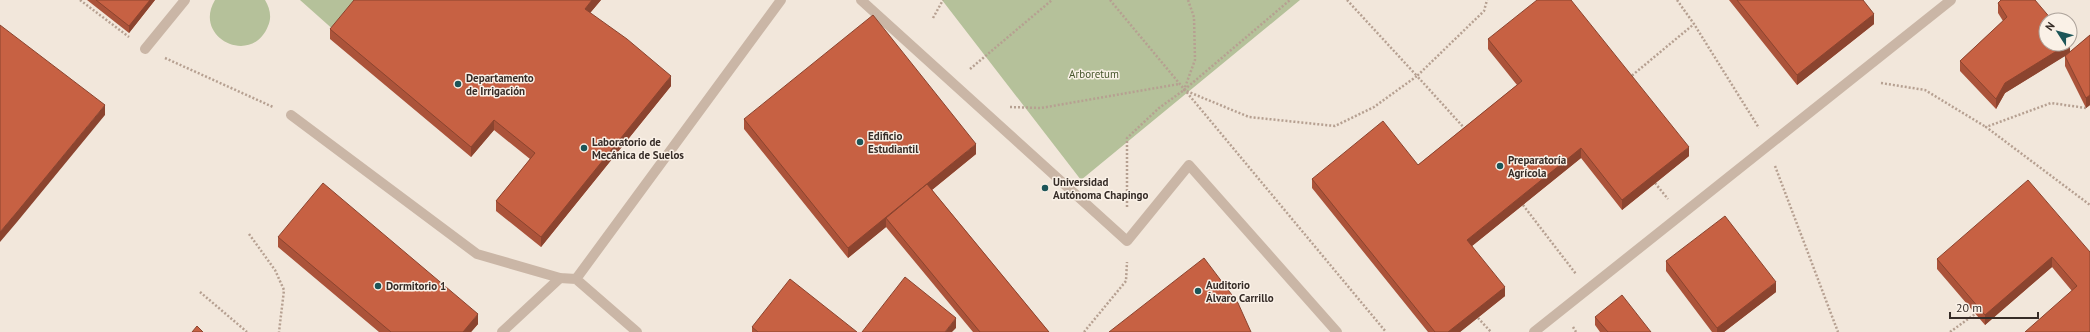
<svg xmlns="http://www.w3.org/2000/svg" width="2090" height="332" viewBox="0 0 2090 332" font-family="'PT Sans',sans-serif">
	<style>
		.green { fill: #b5c19a }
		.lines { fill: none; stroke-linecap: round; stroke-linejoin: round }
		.path { stroke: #b6a091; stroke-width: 2.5; stroke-dasharray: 2 2; stroke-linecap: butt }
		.service { stroke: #cab6a6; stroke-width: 10 }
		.pedestrian { stroke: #cab6a6; stroke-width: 10 }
		.wall { fill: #ab533a }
		.shaded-wall { fill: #8b442f }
		.building { fill: #c76143; stroke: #8b442f }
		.poi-dot { fill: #1c5558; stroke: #faf1e7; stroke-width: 1.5 }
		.labels { text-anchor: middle; stroke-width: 3; stroke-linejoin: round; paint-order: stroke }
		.park-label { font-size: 11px; fill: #46552b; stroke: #faf1e7 }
		.poi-label { font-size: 11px; font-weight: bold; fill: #362c27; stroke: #faf1e7; text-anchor: start }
	</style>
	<rect width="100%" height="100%" fill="#f2e7db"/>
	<path class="green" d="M215 0H265C270 8 272 18 268 26 252 67 192 38 215 0Z
		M300 0H363L336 32Z
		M942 0H1300L1081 180Z"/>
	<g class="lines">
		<path class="path" d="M80 0 129 37
			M1110 0 1386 332
			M1188 0 1194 17 1195 60 1184 90 1249 117 1335 126 1374 107 1417 76 1466 130
			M1347 0 1417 76 1484 11 1487 0
			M1677 0 1694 24 1759 128
			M933 18 943 0
			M165 58 273 107
			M970 69 1052 0
			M1629 78 1694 24
			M1881 83 1925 90 1986 127
			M1010 107 1041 108 1179 84
			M2086 108 2051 103 1986 127 2090 205
			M1775 166 1838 332
			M1655 183 1668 199
			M1523 205 1576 274
			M1127 207V138L1159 108 1184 90 1290 0
			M249 234 275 270 284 290 279 332
			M200 292 247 332
			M1478 318 1491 332
			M1573 327 1576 332
			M1084 332 1126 281 1127 262
			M1950 332 1975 314"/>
		<path class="service" d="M861 0 1127 241 1189 165 1337 332
			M291 115 477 254 560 278 576 279
			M637 332 576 279 781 0
			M1534 332 1951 0"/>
		<path class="pedestrian" d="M145 49 185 0
			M502 332 560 278"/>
	</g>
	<path class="wall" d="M87 0H155L129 33Z
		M601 0 590 13 671 86 541 247 496 211V201L530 159 494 130 471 157 330 39V29Z
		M1729 0H1863L1874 24 1797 85Z
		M1998 3 2070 52 2090 35V105L2086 108 2065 66V56L2069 53 2005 93 1996 109 1960 71V61L2003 21 1998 13Z
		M1488 39 1689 156 1622 210 1581 158 1472 246 1505 296 1460 332H1428L1312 188V179L1418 165 1517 85 1488 49Z
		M744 119 976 154 932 190 1049 332H973L886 227 848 258 744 129Z
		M278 237 478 324 471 332H379L278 247Z
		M2090 252V332L2072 291 2052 267 1985 325 1937 269V259Z
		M1666 261 1776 292 1724 332H1712L1666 271Z
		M1595 317 1651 332H1600L1595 325Z
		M752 327 857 332H752Z"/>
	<path class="shaded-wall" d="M150 0H155L129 33V26Z
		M592 0H601L585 19V9Z
		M1874 14V24L1797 85V75Z
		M2070 43V53L2005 93 1996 109V99L2005 83 2068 44H2070Z
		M671 76V86L541 247V237Z
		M2090 95V105L2086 108V98Z
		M105 105V115L17 222 0 242V232Z
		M494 120V130L471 157V147Z
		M976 144V154L890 224 886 218V227L848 258V248Z
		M1689 147V156L1622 210V200Z
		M1581 148V158L1467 250V240Z
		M2052 257V267L1985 325V315Z
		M1776 282V292L1724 332H1717V328Z
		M1505 287V296L1460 332H1448Z
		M478 314V324L471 332H463Z
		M956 318V328L952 332H945Z"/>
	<path class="building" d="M96 0H150L129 26Z
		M354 0H592L585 9 627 39 671 76 541 237 496 201 535 153 494 120 471 147 330 29Z
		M1537 0H1571L1689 147 1622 200 1581 148 1467 240 1505 287 1448 332H1435L1312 179 1383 121 1418 165 1522 81 1488 39Z
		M1737 0H1863L1874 14 1797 75Z
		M2001 0H2035L2052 20H2046V44H2068L2005 83 1996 99 1960 61 2007 17 1998 3Z
		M873 15 976 144 848 248 744 119Z
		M0 25 105 105 17 212 0 232Z
		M2090 35V95L2086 98 2065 56Z
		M2028 180 2090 252V332H2025L2077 286 2052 257 1985 315 1937 259Z
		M323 183 478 314 463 332H391L278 237Z
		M927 184 1049 332H980L886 218Z
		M1725 216 1776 282 1717 328 1666 261Z
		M1204 258 1238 303 1251 332H1109Z
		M905 277 956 318 945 332H862Z
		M790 279 857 332H758L752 327Z
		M1622 295 1651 332H1608L1595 317Z
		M197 326 203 332H192Z"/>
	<g class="poi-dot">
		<circle cx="458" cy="84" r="4"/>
		<circle cx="860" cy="142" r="4"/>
		<circle cx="584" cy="148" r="4"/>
		<circle cx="1500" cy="166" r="4"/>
		<circle cx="1045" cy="188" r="4"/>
		<circle cx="378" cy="286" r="4"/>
		<circle cx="1198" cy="291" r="4"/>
	</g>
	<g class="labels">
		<g class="park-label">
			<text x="1094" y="78">Arboretum</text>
		</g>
		<g class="poi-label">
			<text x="466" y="82">Departamento<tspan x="466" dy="13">de Irrigación</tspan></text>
			<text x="868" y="140">Edificio<tspan x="868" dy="13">Estudiantil</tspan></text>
			<text x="592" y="146">Laboratorio de<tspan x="592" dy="13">Mecánica de Suelos</tspan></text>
			<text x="1508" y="164">Preparatoría<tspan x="1508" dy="13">Agrícola</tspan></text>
			<text x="1053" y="186">Universidad<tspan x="1053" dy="13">Autónoma Chapingo</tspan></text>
			<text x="1206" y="289">Auditorio<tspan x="1206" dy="13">Álvaro Carrillo</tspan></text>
			<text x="386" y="290">Dormitorio 1</text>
		</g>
	</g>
	<g transform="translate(2058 32) rotate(306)"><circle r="19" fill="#faf1e7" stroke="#aca29a"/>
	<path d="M0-3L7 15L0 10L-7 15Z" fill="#1c5558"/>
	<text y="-6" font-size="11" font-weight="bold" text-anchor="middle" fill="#362c27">N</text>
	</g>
	<path d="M1950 312v6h88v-6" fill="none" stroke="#362c27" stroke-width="2"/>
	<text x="1956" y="312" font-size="12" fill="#362c27" stroke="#faf1e7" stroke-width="3" paint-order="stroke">20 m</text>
</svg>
